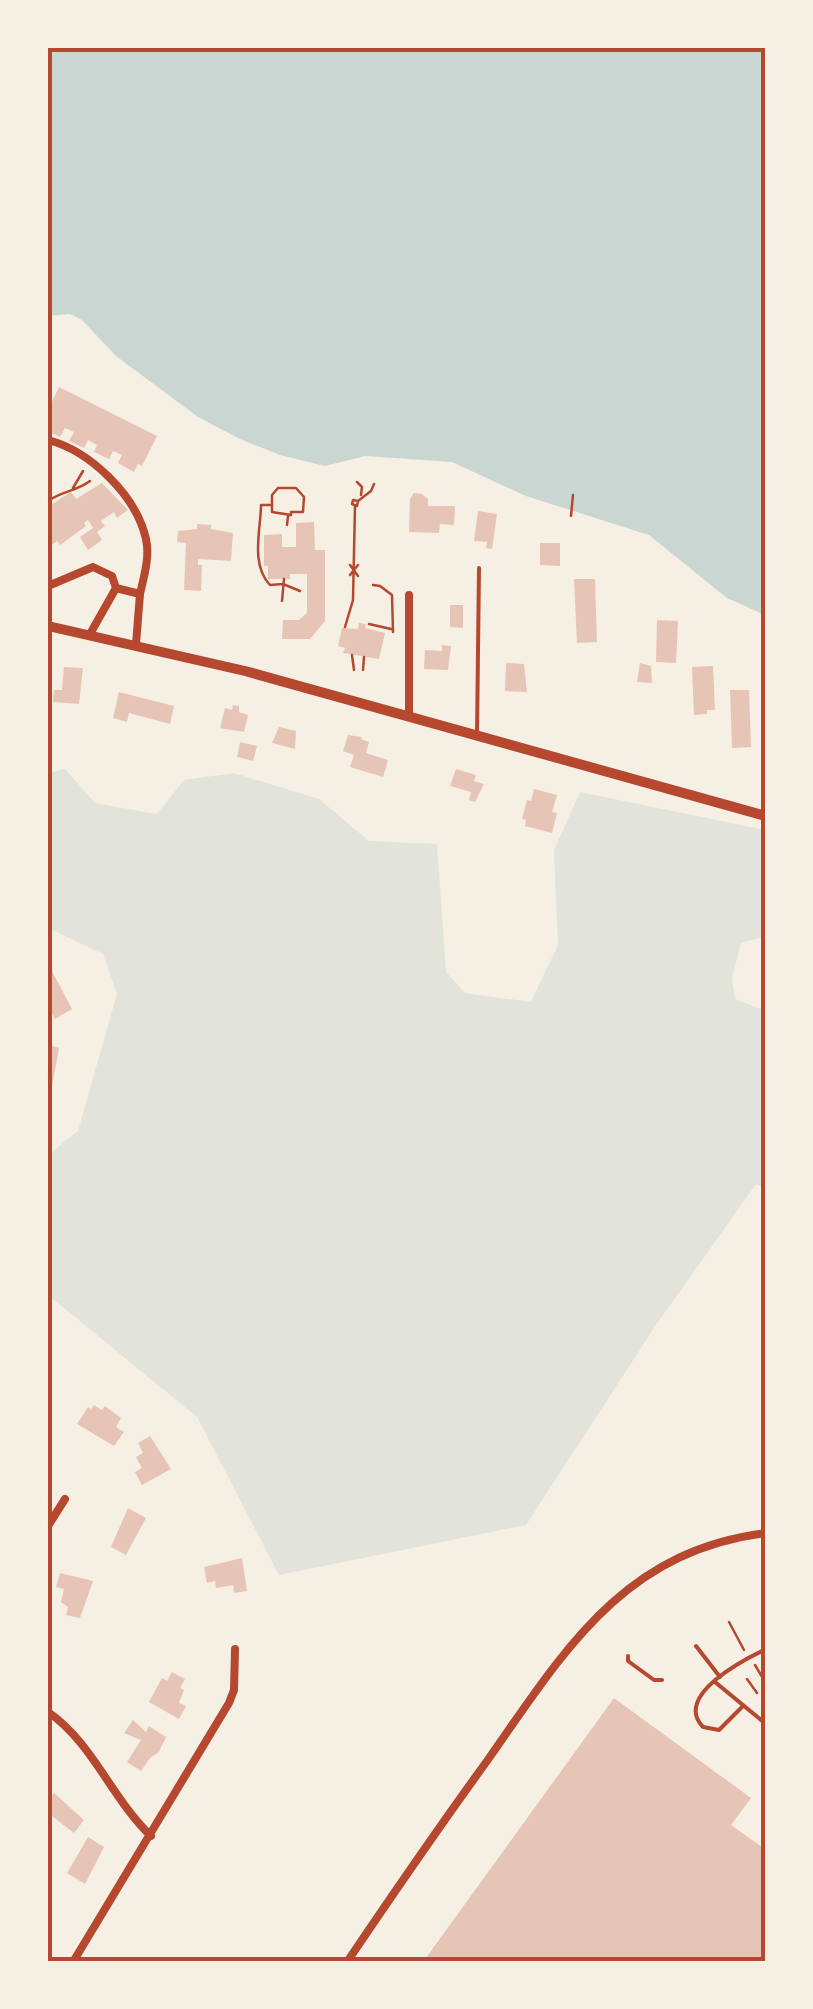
<svg xmlns="http://www.w3.org/2000/svg" width="813" height="2009" viewBox="0 0 813 2009" font-family="Manrope,sans-serif">
	<style>
		.green { fill: #e2e4dc }
		.water { fill: #c9d6d2 }
		.building { fill: #e6c5b7 }
		.lines { fill: none; stroke-linecap: round; stroke-linejoin: round }
		.path { stroke: #b5482f; stroke-width: 2.5 }
		.service { stroke: #b5482f; stroke-width: 4 }
		.minor { stroke: #b5482f; stroke-width: 8 }
		.secondary { stroke: #b5482f; stroke-width: 10 }
		.neatline { fill: none; stroke: #b5482f; stroke-width: 4 }
	</style>
	<rect width="100%" height="100%" fill="#f6efe4"/>
	<path class="green" d="M65 769 95 803 157 814 184 780 234 773 319 799 369 841 437 844 446 972 465 993 531 1002 558 945 554 850 580 792 765 830 766 914 762 937 741 943 732 978 735 999 763 1010 765 1008V1187L756 1184 656 1325 526 1525 279 1575 197 1417 48 1295V1155L78 1131 117 994 103 954 48 928V773Z"/>
	<path class="water" d="M48 48H765V615L727 598 649 535 526 496 452 462 365 456 325 466 280 455 240 439 198 417 116 356 82 320 70 314 48 316Z"/>
	<path class="building" d="M59 387 157 436 142 466 138 464 134 472 118 463 122 455 113 451 109 459 94 452 97 445 88 440 84 448 69 441 74 432 65 428 60 437 48 431V410Z
		M102 483 128 510 117 518 114 512 101 521 105 526 97 532 102 540 88 550 80 537 93 528 88 520 84 523 86 526 60 545 57 541 48 548V507L71 492 76 499Z
		M414 493 422 494 428 499V506H455L454 525 440 524 439 533 409 532 410 499Z
		M478 511 497 514 492 549 486 548 487 542 474 541Z
		M314 522 315 550H325V621L310 639H282L283 620H299L307 613V574H290V579H268V566H264V535L282 534V547H296V523Z
		M197 524 211 525V529L233 533 231 561 198 559V565H202L201 591 184 590 186 543 177 542 178 531 197 529Z
		M540 543H560V566L540 565Z
		M574 579H595L597 642 577 643Z
		M450 605H463V628L450 627Z
		M657 620 678 621 676 663 656 662Z
		M359 623 366 624 365 628 385 633 379 659 343 653 345 648 338 646 342 628 358 629Z
		M442 645 451 646 448 670 424 669 425 650 442 651Z
		M506 663 524 664 527 692 505 691Z
		M640 663 651 666 652 683 637 682Z
		M713 666 715 710H707V714L694 715 692 667Z
		M64 667 83 668 79 704 53 702 54 690H62Z
		M730 690H749L751 747 732 748Z
		M119 692 174 706 170 724 129 713 127 722 113 718Z
		M233 705 239 706V712L248 715 244 732 220 728 225 708 232 710Z
		M279 727 296 731 295 749 272 743Z
		M348 735 362 737 361 739 369 742 366 753 388 760 383 777 350 767 354 755 343 751Z
		M240 742 257 746 253 761 237 757Z
		M456 769 476 775 474 781 484 784 475 802 469 800 471 792 450 786Z
		M534 789 557 795 552 812 557 813 552 833 525 826 526 820 522 819 527 800 531 801Z
		M52 971 72 1009 55 1019 48 1005V974Z
		M48 1045 59 1048 52 1086 48 1085Z
		M94 1405 102 1410 105 1406 121 1418 116 1427 124 1432 114 1446 77 1424 88 1407 91 1409Z
		M150 1436 171 1469 142 1485 135 1472 142 1468 136 1457 143 1453 138 1443Z
		M128 1508 146 1518 126 1555 111 1547Z
		M242 1558 247 1591 234 1593 233 1585 216 1588 215 1581 207 1583 204 1567Z
		M60 1573 93 1581 80 1618 66 1615 68 1607 61 1602 64 1589 56 1587Z
		M172 1672 185 1679 180 1688 184 1690 179 1703 186 1706 179 1719 149 1702 162 1678 167 1681Z
		M614 1698 751 1798 731 1825 766 1850V1962H423Z
		M133 1720 146 1732 149 1726 166 1737 159 1752 150 1758 141 1771 127 1762 141 1740 124 1733Z
		M54 1793 84 1820 74 1833 48 1813V1801Z
		M88 1837 104 1847 85 1884 67 1873Z"/>
	<g class="lines">
		<path class="path" d="M357 482 362 487 361 495
			M73 488 83 471
			M353 500 358 501 357 506 352 504Z
			M48 501C62 491 77 491 90 481
			M358 501 371 491 374 484
			M272 505V495L278 488H296L304 497 303 512H291V515L272 512V505H261C261 529 250 564 270 585L283 584 300 591
			M571 516 573 495
			M287 525 288 516
			M350 565 358 576
			M350 575 358 565
			M373 585 380 586 392 595 393 632
			M282 601 284 579
			M369 624 391 629
			M345 627 353 600 355 506
			M352 655 354 670
			M363 670 364 657
			M729 1622 744 1650
			M755 1665 764 1680
			M747 1679 757 1693
			M48 1760V1761"/>
		<path class="service" d="M477 734 479 568
			M696 1646 720 1677
			M628 1656V1661L654 1680H662
			M715 1682 766 1724
			M742 1707 719 1730 703 1727C673 1696 743 1660 766 1649"/>
		<path class="minor" d="M48 440C90 451 136 495 146 539 150 557 144 576 140 594L116 588
			M48 586 93 567 112 576 116 588 90 634
			M409 595V716
			M136 644 140 594
			M48 1526 65 1499
			M48 1712C92 1742 112 1799 151 1836
			M73 1962 229 1703 234 1690 235 1649
			M347 1962C393 1894 439 1827 487 1761 563 1653 622 1551 766 1533"/>
		<path class="secondary" d="M48 626 245 671 766 816"/>
	</g>
	<rect width="813" height="2009" fill="none" stroke="#f6efe4" stroke-width="100"/>
	<rect x="50" y="50" width="713" height="1909" class="neatline"/>
</svg>
